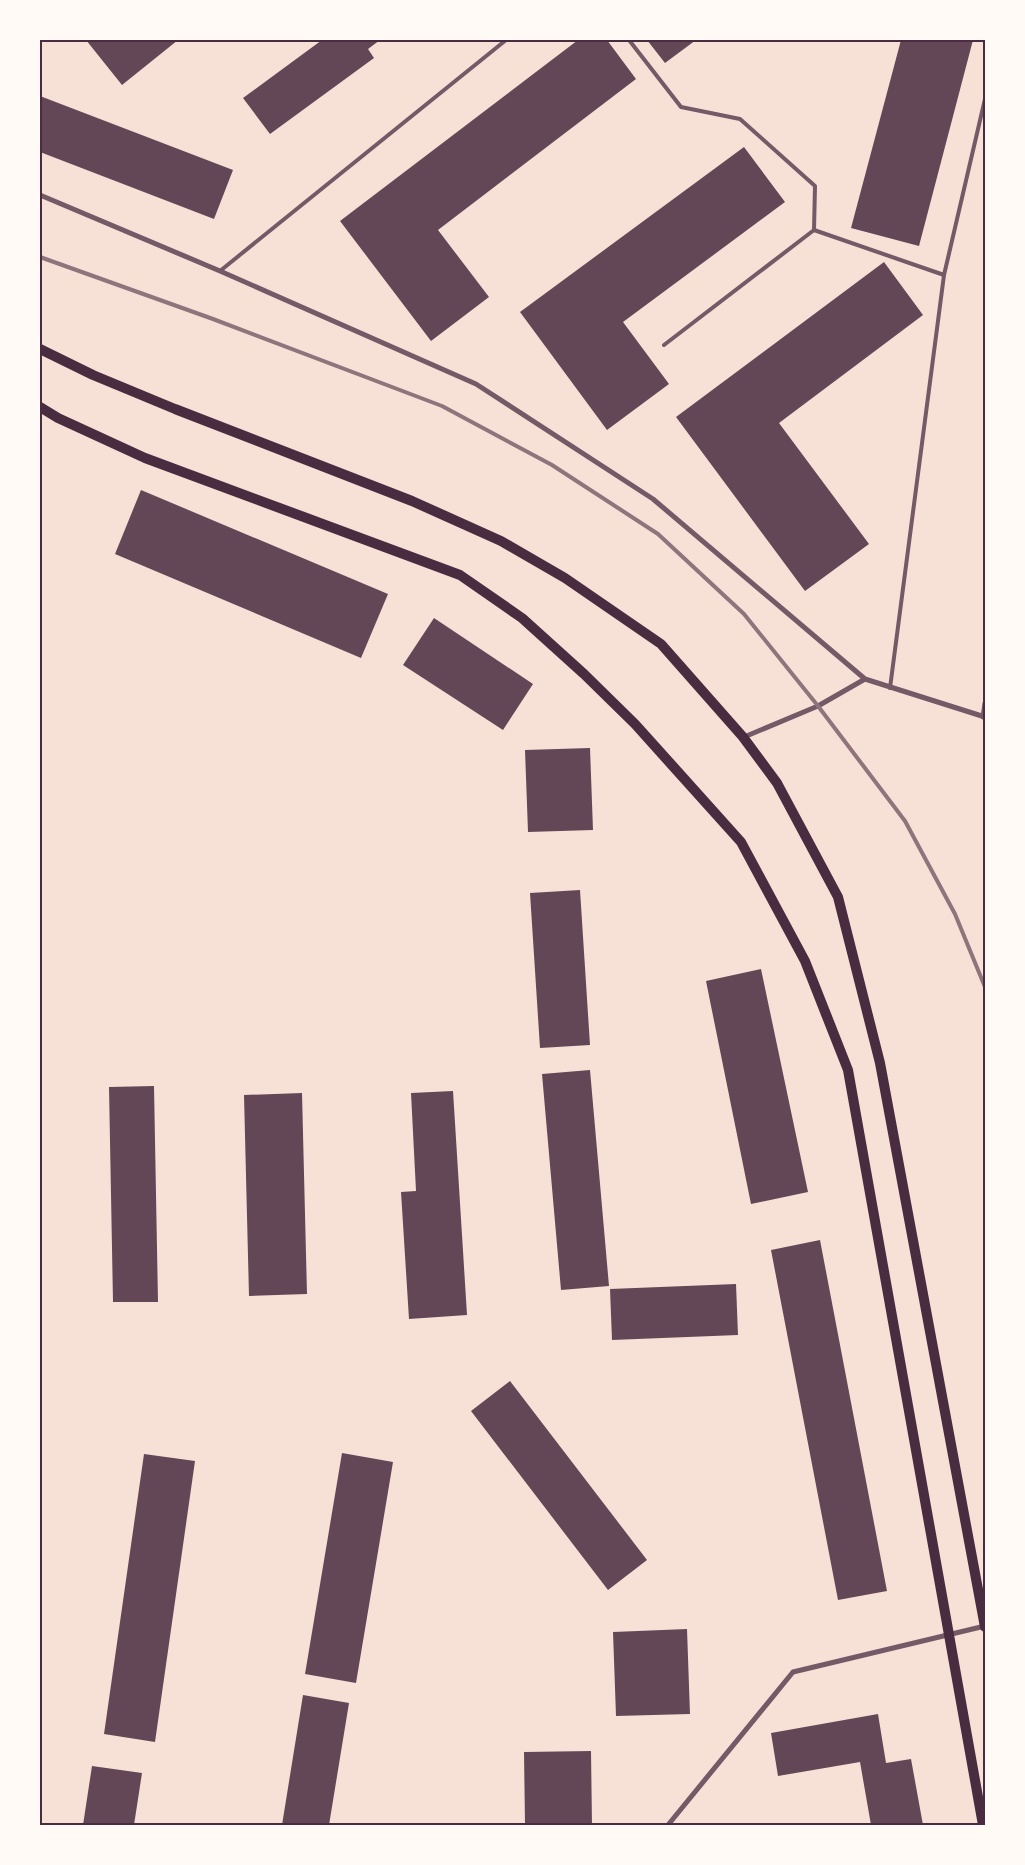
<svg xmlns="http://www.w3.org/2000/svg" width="1025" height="1865" viewBox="0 0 1025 1865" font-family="'Source Sans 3',sans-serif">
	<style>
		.building { fill: #644757 }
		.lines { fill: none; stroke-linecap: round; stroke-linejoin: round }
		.service { stroke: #755966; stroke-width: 4 }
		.minor { stroke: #755966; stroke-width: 5 }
		.secondary { stroke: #4a2c40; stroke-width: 10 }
		.rail { stroke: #8f747c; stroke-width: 4 }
		.neatline { fill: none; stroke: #4a2c40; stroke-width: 2 }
	</style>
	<rect width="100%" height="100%" fill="#f7e1d7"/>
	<path class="building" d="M86 40H178L122 85Z
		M322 40H380L368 49 374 58 270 134 243 98Z
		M578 40H607L636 79 438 230 489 297 431 341 340 221Z
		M647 40H696L665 63Z
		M901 40H973L919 246 851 228Z
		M40 96 233 170 214 219 40 152Z
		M744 147 785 202 623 322 669 384 607 430 520 312Z
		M884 262 923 315 779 423 869 544 805 591 676 417Z
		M141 490 388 594 361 658 115 554Z
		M434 618 533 684 503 730 403 665Z
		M590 748 593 830 528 832 525 750Z
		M580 890 590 1045 540 1048 530 893Z
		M761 969 808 1192 751 1204 706 981Z
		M590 1070 609 1286 561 1290 542 1074Z
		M154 1086 158 1302H113L109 1087Z
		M453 1091 467 1315 409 1319 401 1192 416 1191 411 1093Z
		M302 1093 307 1294 249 1296 244 1095Z
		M820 1240 887 1591 838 1600 771 1250Z
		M736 1284 738 1335 612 1340 610 1289Z
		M510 1381 647 1560 608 1590 471 1411Z
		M342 1453 393 1462 356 1683 305 1674Z
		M144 1454 195 1461 155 1742 104 1734Z
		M687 1629 690 1714 616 1716 613 1632Z
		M303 1695 349 1703 329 1825H282Z
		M878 1714 886 1763 911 1759 923 1825H871L860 1762 778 1776 771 1733Z
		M591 1751 592 1825H525L524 1752Z
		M92 1766 142 1773 134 1825H83Z"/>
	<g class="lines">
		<path class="service" d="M629 40 681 107 740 119 815 186 814 230 944 275
			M220 271 506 40
			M664 345 814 230
			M890 688 944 275 985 99"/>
		<path class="minor" d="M40 195 220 271 476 384 653 499 865 679
			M983 717 985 703
			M744 737 818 706 865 679 985 717
			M668 1825 793 1672 985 1626"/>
		<path class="secondary" d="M40 349 93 375 175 409 412 501 501 541 565 578 661 644 743 737 777 783 838 897 880 1063 985 1627
			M40 407 58 418 145 458 460 575 522 618 584 674 635 724 741 842 805 961 848 1070 983 1825"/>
		<path class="rail" d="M40 257 213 319 442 406 552 465 658 534 744 614 818 706 905 821 955 914 985 987"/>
	</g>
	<rect width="1025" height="1865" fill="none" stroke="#fffaf5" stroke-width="82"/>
	<rect x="41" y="41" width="943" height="1783" class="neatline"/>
</svg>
